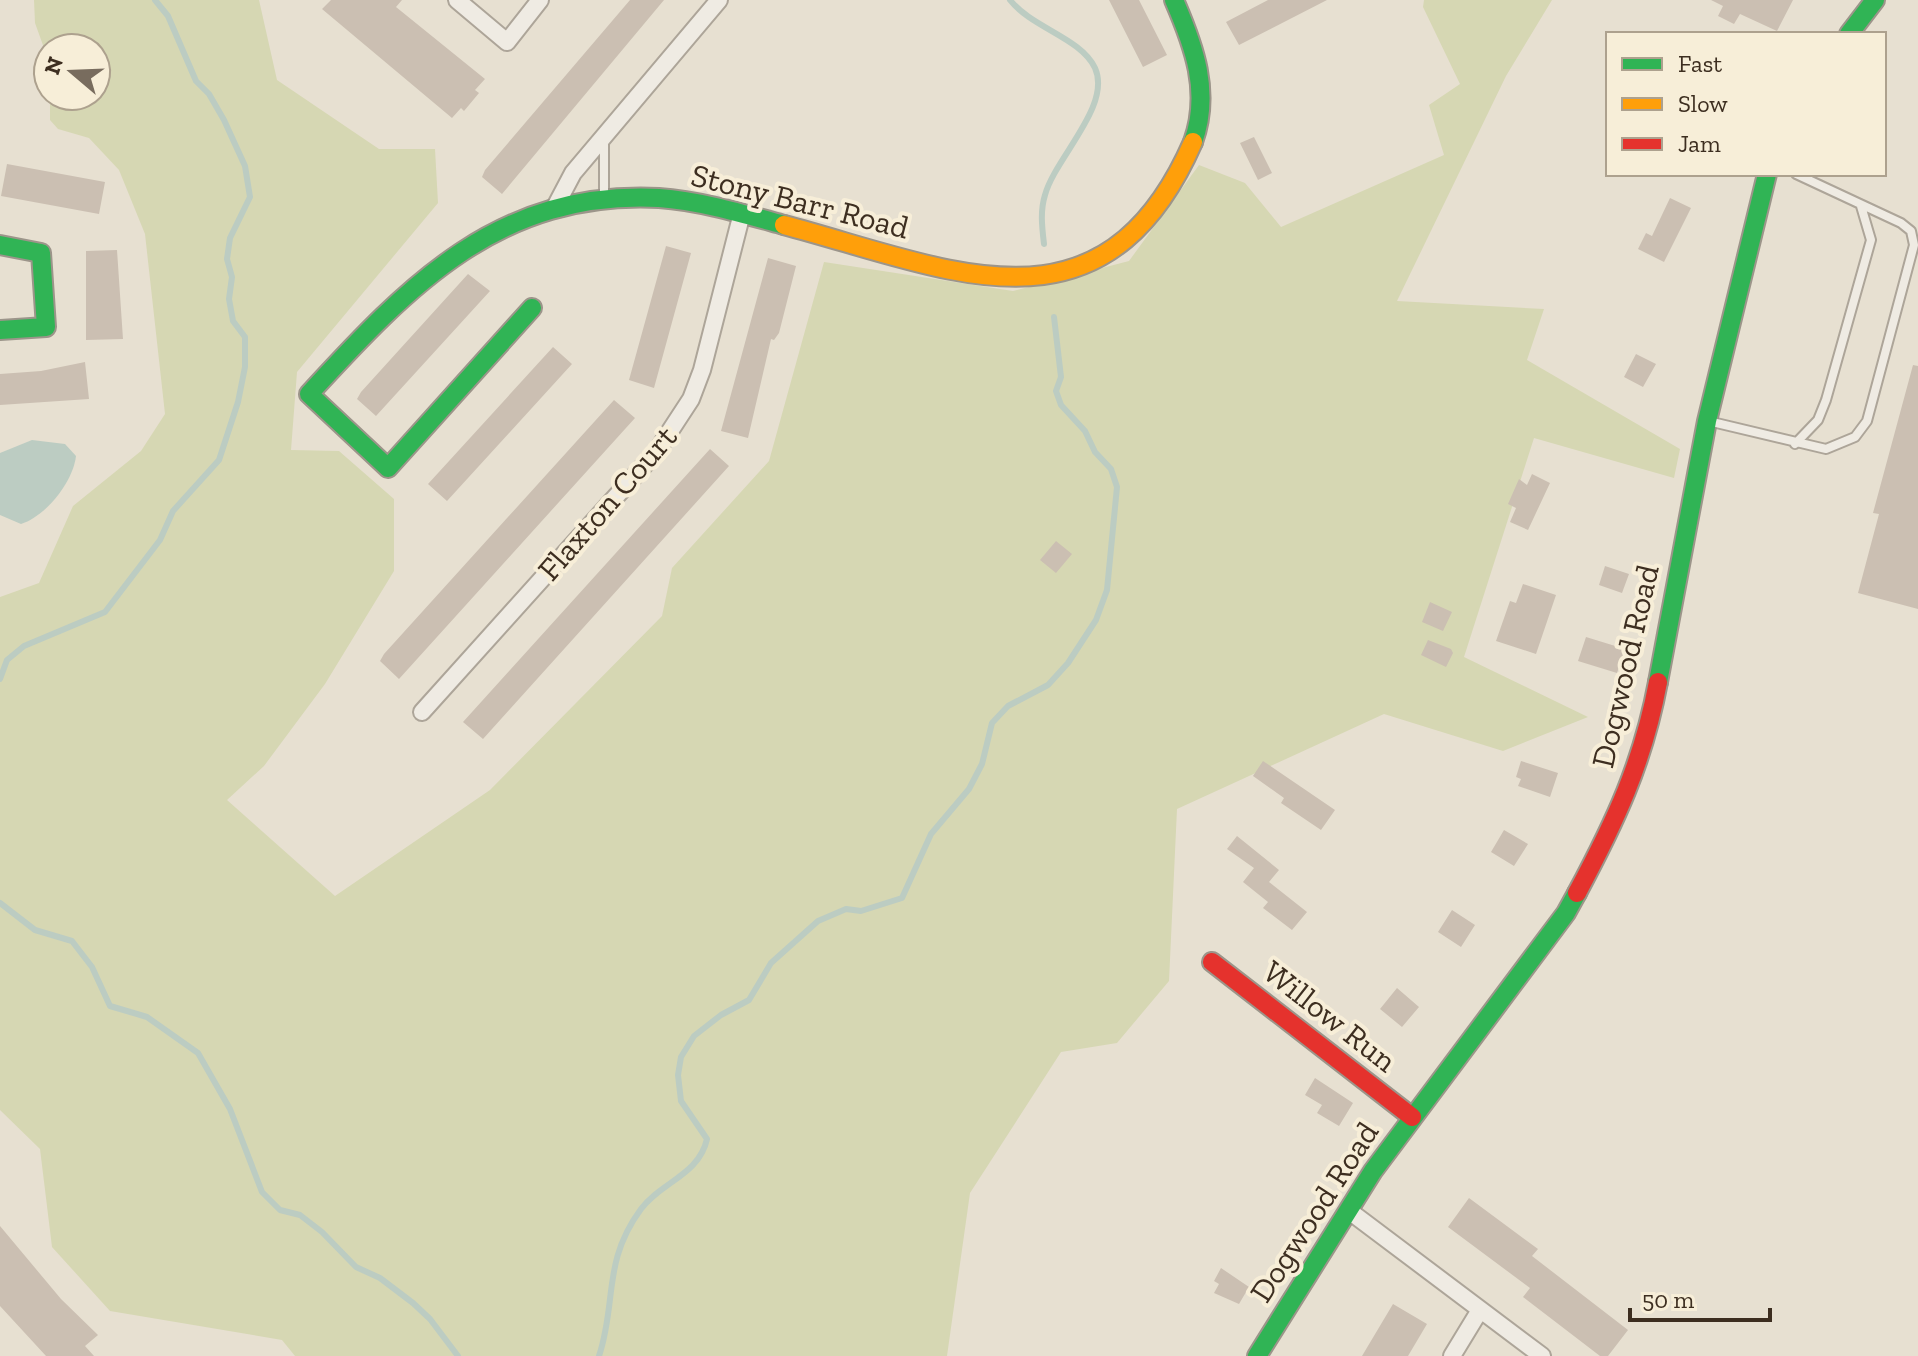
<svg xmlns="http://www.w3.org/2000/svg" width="1918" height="1356" viewBox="0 0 1918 1356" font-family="'Zilla Slab',serif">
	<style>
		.green { fill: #d6d7b3 }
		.water { fill: #bcccc2 }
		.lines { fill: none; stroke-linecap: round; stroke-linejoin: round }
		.stream { stroke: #bcccc2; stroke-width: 6 }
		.building { fill: #cbbfb2 }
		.lane-casing { stroke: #ada599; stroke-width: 12 }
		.street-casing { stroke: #ada599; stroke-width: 20 }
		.fast-casing { stroke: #9c958a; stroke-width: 22 }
		.slow-casing { stroke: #9c958a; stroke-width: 22 }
		.jam-casing { stroke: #9c958a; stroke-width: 22 }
		.lane { stroke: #efebe3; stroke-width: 8 }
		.street { stroke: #efebe3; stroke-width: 16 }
		.fast { stroke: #30b455; stroke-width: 18 }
		.slow { stroke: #ff9f0a; stroke-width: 18 }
		.jam { stroke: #e5322d; stroke-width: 18 }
		.labels { text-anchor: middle; stroke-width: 8; stroke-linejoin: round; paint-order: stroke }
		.street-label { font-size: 32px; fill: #3d2e20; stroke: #f7eed8 }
	</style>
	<rect width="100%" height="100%" fill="#e7e0d1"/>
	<path class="green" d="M34 0H259L277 80 379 149H435L438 203 297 372 291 450 339 451 394 499V571L325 684 264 766 227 800 335 896 490 790 662 616 672 568 769 461 824 262 1013 291 1129 261 1199 165 1245 183 1281 227 1444 155 1429 105 1460 84 1423 7 1424 0H1552L1506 76 1397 301 1544 309 1527 360 1680 449 1674 478 1534 438 1464 657 1588 717 1503 751 1384 714 1177 809 1169 981 1117 1043 1061 1052 970 1193 947 1356H295L282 1340 110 1311 52 1247 40 1149 0 1110V597L39 583 73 506 141 451 165 414 145 234 119 170 89 138 58 129 50 120V96H96V48H48V59L35 23Z"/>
	<path class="water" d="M32 440 65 444 76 456C73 482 46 516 21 524L0 515V453Z"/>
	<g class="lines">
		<path class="stream" d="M1010 0C1032 28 1081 38 1095 68 1112 106 1055 158 1045 195 1040 211 1042 227 1044 244
			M0 679 7 660 24 646 105 612 160 540 173 511 219 460 238 402 245 367V337L233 321 229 299 232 277 227 259 230 238 250 197 245 166 224 120 209 94 196 81 168 16 155 0
			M0 903 35 930 72 941 92 967 110 1006 147 1017 198 1053 230 1109 262 1192 280 1210 300 1215 322 1232 356 1267 380 1278 413 1303 430 1319 458 1356
			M599 1356C617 1302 602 1262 641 1209 661 1182 699 1175 707 1139L681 1101 678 1075 681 1057 694 1036 721 1015 749 1000 771 963 818 921 846 909 861 911 902 898 931 834 969 789 982 764 992 723 1008 706 1048 685 1068 663 1096 620 1107 590 1117 487 1111 469 1095 452 1085 431 1061 405 1056 391 1061 377 1054 317"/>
	</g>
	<path class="building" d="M331 0H402L396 7 485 79 475 90 479 93 464 111 461 108 452 118 322 9Z
		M630 0H664L502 194 482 177 485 170Z
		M1109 0H1139L1167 55 1143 67Z
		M1268 0H1327L1239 45 1226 22Z
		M1711 0H1793L1777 31 1740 14 1734 24 1718 16 1723 6Z
		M1254 137 1272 173 1258 180 1240 143Z
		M7 164 105 182 99 214 1 196Z
		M1670 198 1691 208 1664 262 1638 249 1646 233 1652 236Z
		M666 246 691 253 654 388 629 380Z
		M117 250 123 339 86 340V251Z
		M768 258 796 266 779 333 774 340 771 339 748 438 721 431Z
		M468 274 490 291 376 416 357 399 361 392Z
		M553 347 572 364 447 501 428 484Z
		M1636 354 1656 364 1643 387 1624 377Z
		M85 362 89 399 0 405V374L41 371Z
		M1913 365 1918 366V609L1858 593 1879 514 1873 513Z
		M614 400 635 418 399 679 380 661 384 654Z
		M710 449 729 466 483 739 463 722Z
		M1532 474 1550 483 1528 530 1510 522 1516 508 1508 504 1519 479 1527 485Z
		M1056 541 1072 554 1056 573 1040 560Z
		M1605 566 1629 574 1622 593 1599 585Z
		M1523 584 1556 595 1536 654 1496 641 1510 601 1516 603Z
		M1430 602 1452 612 1443 631 1422 622Z
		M1586 637 1625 649 1617 673 1578 661Z
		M1428 640 1451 649 1453 653 1446 667 1421 655Z
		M1263 761 1335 810 1321 830 1281 803 1284 798 1253 776Z
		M1521 761 1558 773 1550 797 1518 786 1521 779 1516 777Z
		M1504 830 1528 844 1514 866 1491 852Z
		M1237 836 1279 870 1269 882 1307 912 1292 930 1263 908 1268 902 1243 882 1254 868 1227 849Z
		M1452 910 1475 925 1461 947 1438 932Z
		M1397 988 1419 1007 1402 1027 1380 1009Z
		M1315 1078 1353 1103 1339 1126 1317 1113 1322 1105 1305 1095Z
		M1469 1198 1538 1249 1532 1256 1628 1330 1608 1356H1600L1523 1297 1530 1288 1448 1227Z
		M0 1226 61 1299 98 1335 85 1346 94 1356H46L0 1306Z
		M1221 1268 1249 1287 1239 1304 1214 1293 1219 1284 1214 1281Z
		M1393 1304 1427 1324 1408 1356H1362Z"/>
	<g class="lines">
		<g class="lane-casing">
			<path id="lane" d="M604 140V198
				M1708 421 1826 449 1855 437 1867 421 1914 245 1911 231 1901 223 1796 174
				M1795 444 1818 420 1826 400 1871 240 1861 206"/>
		</g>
		<g class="street-casing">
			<path id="street" d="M457 0 507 42 540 0
				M554 209 573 173 719 0
				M422 712 657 451 691 399 702 370 742 213
				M1348 1210 1542 1356
				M1452 1356 1480 1310"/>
		</g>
		<g class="fast-casing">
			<path id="fast" d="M1174 0C1194 46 1211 92 1193 142
				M1849 34 1875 0
				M0 245 41 253 46 327 0 330
				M532 308 388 468 309 394C409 285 499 190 659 198 701 201 744 214 784 225
				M1658 682 1707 421 1767 174
				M1257 1356 1373 1171 1566 913 1577 893"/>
		</g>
		<g class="slow-casing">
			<path id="slow" d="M784 225C950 269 1103 347 1193 142"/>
		</g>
		<g class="jam-casing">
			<path id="jam" d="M1577 893C1615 822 1643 763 1658 682
				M1212 962 1412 1117"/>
		</g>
		<use href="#lane" class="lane"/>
		<use href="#street" class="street"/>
		<use href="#fast" class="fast"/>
		<use href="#slow" class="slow"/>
		<use href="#jam" class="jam"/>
	</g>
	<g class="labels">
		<g class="street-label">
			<text transform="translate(800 201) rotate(14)" y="11">Stony Barr Road</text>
			<text transform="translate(607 503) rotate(-49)" y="11">Flaxton Court</text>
			<text transform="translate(1625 666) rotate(-77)" y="11">Dogwood Road</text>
			<text transform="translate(1330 1016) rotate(38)" y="11">Willow Run</text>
			<text transform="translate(1314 1212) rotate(-57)" y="11">Dogwood Road</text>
		</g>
	</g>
	<rect x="1606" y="32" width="280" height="144" fill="#f7eed8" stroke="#ada18e" stroke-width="2"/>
	<rect x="1622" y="58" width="40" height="12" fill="#30b455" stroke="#ada18e" stroke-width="2"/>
	<text x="1678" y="72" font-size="24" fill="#3d2e20">Fast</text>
	<rect x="1622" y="98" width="40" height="12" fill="#ff9f0a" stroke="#ada18e" stroke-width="2"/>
	<text x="1678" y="112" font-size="24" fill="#3d2e20">Slow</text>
	<rect x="1622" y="138" width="40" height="12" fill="#e5322d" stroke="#ada18e" stroke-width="2"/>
	<text x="1678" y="152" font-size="24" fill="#3d2e20">Jam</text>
	<g transform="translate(72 72) rotate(289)"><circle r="38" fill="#f7eed8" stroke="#ada18e" stroke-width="2"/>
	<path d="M0-6L14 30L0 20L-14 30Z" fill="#786c5e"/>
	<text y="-12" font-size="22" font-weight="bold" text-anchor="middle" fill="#3d2e20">N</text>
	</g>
	<path d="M1630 1308v12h140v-12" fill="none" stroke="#3d2e20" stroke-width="4"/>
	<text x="1642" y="1308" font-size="24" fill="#3d2e20" stroke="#f7eed8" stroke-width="6" paint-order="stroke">50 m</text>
</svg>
